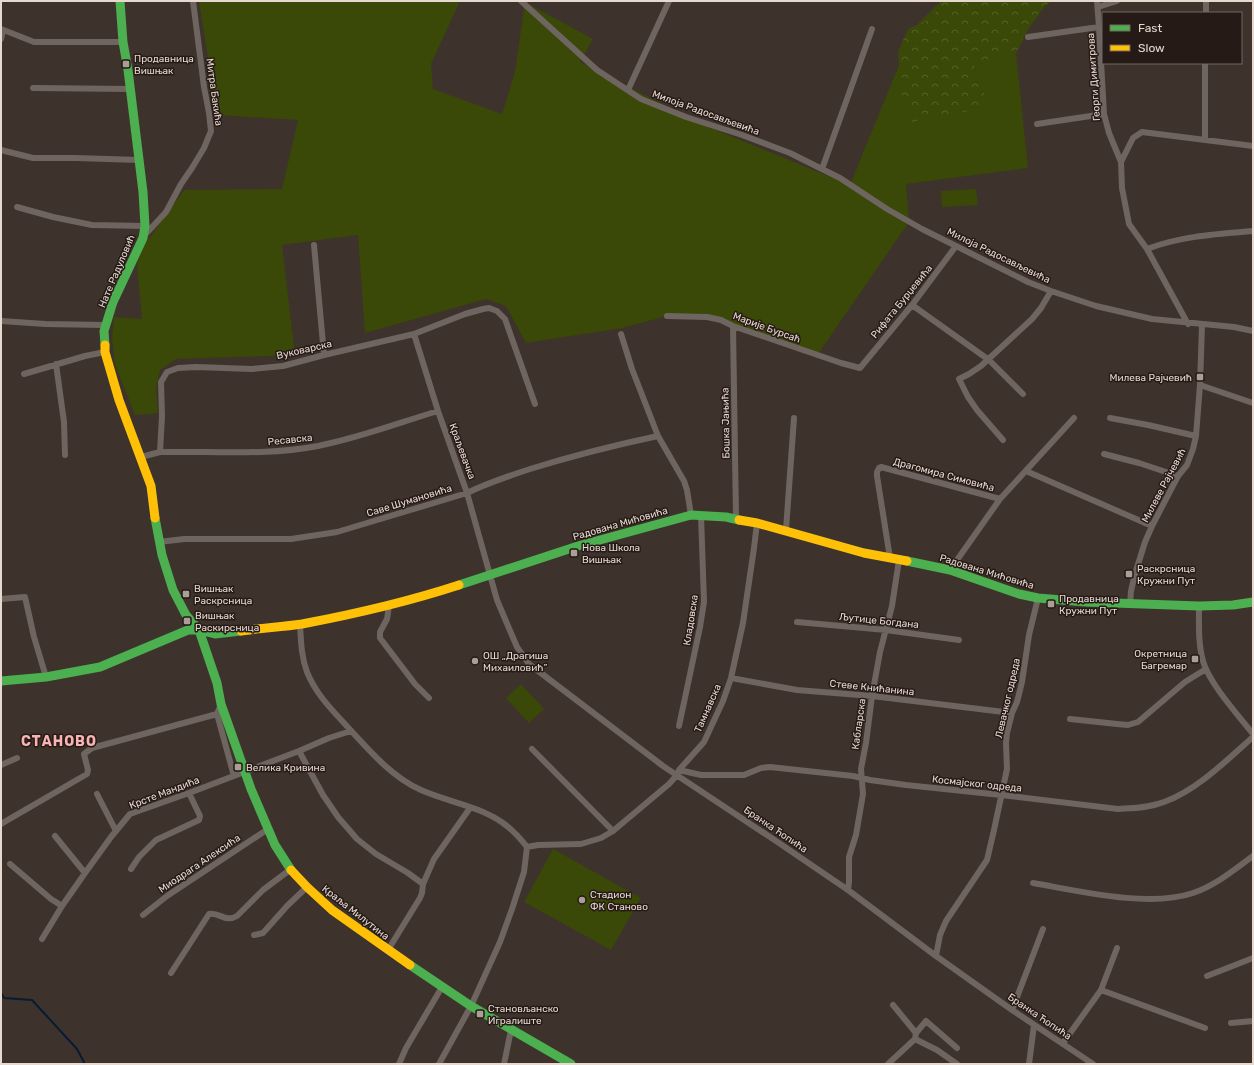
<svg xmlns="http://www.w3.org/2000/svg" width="1254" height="1065" viewBox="0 0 1254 1065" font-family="Rubik,sans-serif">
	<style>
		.grass { fill: #3a4808 }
		.forest { fill: url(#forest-crowns) }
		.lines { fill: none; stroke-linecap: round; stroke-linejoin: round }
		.stream { stroke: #061c32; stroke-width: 2 }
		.street { stroke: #6e6561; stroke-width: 6 }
		.fast { stroke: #4caf50; stroke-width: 9 }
		.slow { stroke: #ffc107; stroke-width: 9 }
		.poi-dot { fill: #ac9e97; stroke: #251a15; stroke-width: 1.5 }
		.labels { text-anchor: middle; stroke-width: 3; stroke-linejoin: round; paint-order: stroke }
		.poi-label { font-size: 10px; fill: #e7d8d0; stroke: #251a15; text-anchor: start }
		.street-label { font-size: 10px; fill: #e7d8d0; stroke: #251a15 }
		.district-label { font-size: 14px; font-weight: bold; letter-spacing: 1px; fill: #f8b4b4; stroke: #251a15 }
	</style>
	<defs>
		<pattern id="forest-crowns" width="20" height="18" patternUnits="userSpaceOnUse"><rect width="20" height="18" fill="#3a4808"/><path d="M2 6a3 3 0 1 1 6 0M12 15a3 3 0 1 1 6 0" fill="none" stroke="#56622b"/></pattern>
	</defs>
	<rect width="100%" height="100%" fill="#3e322c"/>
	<path class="grass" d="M199 1H460L431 64 433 89 502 114 515 72 525 2 593 39 580 62 699 123 850 185 914 28 941 1H1052L1045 6 1027 31 1016 53 1028 168 906 184 909 222 818 354 721 320 667 316 622 328 526 343 506 306 486 299 365 333 358 235 282 245 295 355 176 359 160 370 156 389 158 413 135 415 115 365 112 337 114 317 142 319 137 265 140 251 184 190 282 189 298 120 217 115Z
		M976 189 978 205 942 207 941 191Z
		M521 684 544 709 529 723 506 698Z
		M553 849 641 898 611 950 524 902Z"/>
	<path class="forest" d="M942 1H1052C1036 11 1025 36 1016 53L973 63 978 80 984 93V108L912 122 911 104 902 95 898 52 908 29 932 18Z"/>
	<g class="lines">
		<path class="stream" d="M1 993 4 998 32 1000 77 1049 85 1064"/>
		<path class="street" d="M521 1 597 70 641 99 686 117 742 135 790 153 840 178 887 209 922 229 1028 282 1051 291 1096 306 1152 319 1234 327 1253 331
			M1097 1 1099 27 1104 114 1109 133 1121 162 1122 188 1129 224 1147 249 1188 324
			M1098 7 1117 1
			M1206 13V1
			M1 29 34 42H123
			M1028 37 1099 27
			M1 39 3 30
			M1205 63V139
			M33 88 130 89
			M628 90 669 1
			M1037 124 1104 114
			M1 150 33 158H76L139 160
			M1121 162 1133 138 1142 132 1253 146
			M822 169 872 29
			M17 207 53 217 92 225 145 226
			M143 237 166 212 181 184 192 168 204 148 211 131 209 113 204 87 193 1
			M314 245 324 355
			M1147 249C1181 236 1217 234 1253 231
			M912 305 989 360 1023 394
			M667 316 707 317 721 320 733 326 841 363 860 368 912 305 956 246
			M1 321 45 324 105 325
			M733 326 736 518
			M414 334 438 411 467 493 497 600 517 647 529 664 663 766 779 843 848 890 936 956 1012 1010 1093 1064
			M621 334 632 369 658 436 684 481 687 490 691 515
			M56 364 64 422 65 455
			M24 374 85 356 105 352
			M1200 385 1253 403
			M1110 418 1148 425 1196 436
			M1003 440 977 410 968 397 959 379 969 374 981 366 1032 319 1041 308 1051 291
			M160 452 162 416 161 382 167 372 178 368 196 367 252 369 283 366 324 355 414 334 465 314 483 309 489 308 497 311 505 319 535 404
			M1104 454 1139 463 1178 476
			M141 457 160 452C212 451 266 456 318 446 359 438 398 423 438 411
			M1026 471 1152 526
			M786 530 794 418
			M159 542 184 539H291L337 532 467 493C487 483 509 476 530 469 572 456 615 445 658 436
			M890 558 877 476V472L879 468 881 467 1000 499
			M950 570 1000 499 1074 418
			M1 599 25 597 34 637 46 677
			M1130 604 1131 591 1135 574 1145 542 1152 526 1178 476 1187 465 1193 449 1196 436 1200 385 1202 325
			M389 606 387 619 380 632V638L415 684 429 698
			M1199 606C1199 624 1198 643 1203 661 1209 683 1238 715 1253 734
			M797 622 886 630 959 640
			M300 624C301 640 301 656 307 672 315 692 329 707 344 723 366 747 391 777 421 790 448 802 479 806 503 823 513 830 520 838 527 847L524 872 512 909 500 942 471 1006 439 1064
			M731 678 797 690 872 696 1012 713
			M217 714 234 776
			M1070 719 1117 724 1128 725 1138 722 1185 682 1206 669
			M679 726 700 627 704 602 701 515
			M532 749 613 831
			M299 751 323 795 338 817 357 839 376 854 408 873 423 884
			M1 765 17 758
			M679 770 701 775H744L761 768 770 767 853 776 870 780 906 785 1001 795 1118 809C1133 808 1149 808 1164 802 1197 790 1227 760 1253 737
			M97 794 116 831
			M1 824 87 774 88 770 84 754 92 748 217 714 221 704
			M55 836 85 873
			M527 847 538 845 581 844 601 838 613 831 669 784 677 775 679 770 704 742 723 701 731 678 743 623 754 548 757 523
			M10 864 51 899 62 906
			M131 869 139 857 156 840 199 820 200 816 189 793
			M1033 883C1079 891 1149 908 1193 893 1216 885 1234 870 1253 856
			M848 890 849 882V857L856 835 863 794 861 769 866 743 872 696 880 652 892 606 899 560
			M143 915 167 896 268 829
			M254 935 263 933 287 906 307 887
			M42 939 62 906 85 873 111 837 130 814 189 793 299 751 329 738 351 731
			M388 950 420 898 422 893 423 884 434 859 470 808
			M936 956 940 935 946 921 987 860 994 830 1007 769 1006 743 1007 733 1012 713 1017 702 1022 682 1029 635 1038 598
			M171 973 209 914C220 912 225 923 237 916L263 890 291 869
			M1207 976 1253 958
			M1101 990 1205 1028
			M1012 1010 1043 929
			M1231 1023 1253 1021
			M916 1033 926 1021 957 1048
			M915 1039 937 1050 957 1064
			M1063 1043 1101 990 1117 948
			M399 1064 406 1048 442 987
			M504 1064 511 1030
			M888 1064 915 1039 916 1033 893 1005
			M1029 1064 1034 1025"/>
		<path class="fast" d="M105 345 104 331 113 302 143 238 145 226 143 192 128 70 123 42 120 1
			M155 518 162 555 173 590 186 615 199 630 217 683 221 704 251 789 275 845 291 870
			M907 561 950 570 1019 594 1038 598 1086 602 1199 606 1233 605 1253 602
			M459 585 578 546 691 515 726 517 739 520
			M1 681 46 677 100 667 188 630H199L215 634 241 631
			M410 965 471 1006 571 1064"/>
		<path class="slow" d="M105 345V352L119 400 151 486 155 518
			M739 520 757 523 864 553 907 561
			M241 631C261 628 282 627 302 624 355 614 407 602 459 585
			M291 870 307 887 332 910 410 965"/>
	</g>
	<g class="poi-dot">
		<rect x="122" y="60" width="8" height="8" rx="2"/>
		<rect x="1196" y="373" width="8" height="8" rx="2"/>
		<rect x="570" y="549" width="8" height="8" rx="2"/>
		<rect x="1125" y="570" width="8" height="8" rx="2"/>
		<rect x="182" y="590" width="8" height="8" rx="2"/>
		<rect x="1047" y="600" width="8" height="8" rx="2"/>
		<rect x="183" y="617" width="8" height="8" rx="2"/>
		<rect x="1191" y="655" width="8" height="8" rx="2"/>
		<circle cx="475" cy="661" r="4"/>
		<rect x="234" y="763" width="8" height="8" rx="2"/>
		<circle cx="582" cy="900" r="4"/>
		<rect x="476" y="1010" width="8" height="8" rx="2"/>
	</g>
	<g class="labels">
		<g class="poi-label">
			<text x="134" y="62">Продавница<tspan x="134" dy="12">Вишњак</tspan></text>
			<text x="1192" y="381" text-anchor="end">Милева Рајчевић</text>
			<text x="582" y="551">Нова Школа<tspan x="582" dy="12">Вишњак</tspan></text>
			<text x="1137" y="572">Раскрсница<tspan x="1137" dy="12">Кружни Пут</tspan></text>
			<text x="194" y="592">Вишњак<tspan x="194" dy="12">Раскрсница</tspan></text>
			<text x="1059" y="602">Продавница<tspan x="1059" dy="12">Кружни Пут</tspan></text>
			<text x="195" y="619">Вишњак<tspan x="195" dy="12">Раскирсница</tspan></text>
			<text x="1187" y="657" text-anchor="end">Окретница<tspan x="1187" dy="12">Багремар</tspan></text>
			<text x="483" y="659">ОШ „Драгиша<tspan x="483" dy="12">Михаиловић”</tspan></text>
			<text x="246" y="771">Велика Кривина</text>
			<text x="590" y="898">Стадион<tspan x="590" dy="12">ФК Станово</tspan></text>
			<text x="488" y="1012">Становљанско<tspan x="488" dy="12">Игралиште</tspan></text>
		</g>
		<g class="street-label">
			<text transform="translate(1093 77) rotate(-94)" y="4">Георги Димитрова</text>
			<text transform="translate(215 92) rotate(82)" y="4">Митра Бакића</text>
			<text transform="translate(706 112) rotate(20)" y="4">Милоја Радосављевића</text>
			<text transform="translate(999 255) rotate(26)" y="4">Милоја Радосављевића</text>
			<text transform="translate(116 271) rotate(-67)" y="4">Нате Радуловић</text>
			<text transform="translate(901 301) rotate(-51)" y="4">Рифата Бурџевића</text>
			<text transform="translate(767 327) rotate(20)" y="4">Марије Бурсаћ</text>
			<text transform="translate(304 349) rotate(-13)" y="4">Вуковарска</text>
			<text transform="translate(725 423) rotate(-91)" y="4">Бошка Јањића</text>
			<text transform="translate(290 439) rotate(-6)" y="4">Ресавска</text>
			<text transform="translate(463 451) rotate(70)" y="4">Краљевачка</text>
			<text transform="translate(944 474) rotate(15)" y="4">Драгомира Симовића</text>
			<text transform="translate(1163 485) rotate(-62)" y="4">Милеве Рајчевић</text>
			<text transform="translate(409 500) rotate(-17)" y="4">Саве Шумановића</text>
			<text transform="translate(620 523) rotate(-16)" y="4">Радована Мићовића</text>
			<text transform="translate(987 571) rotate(17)" y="4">Радована Мићовића</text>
			<text transform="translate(690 620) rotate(-81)" y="4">Кладовска</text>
			<text transform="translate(879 620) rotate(6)" y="4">Љутице Богдана</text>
			<text transform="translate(872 687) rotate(6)" y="4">Стеве Книћанина</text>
			<text transform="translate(1007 698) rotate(-77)" y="4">Левачког одреда</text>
			<text transform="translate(707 708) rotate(-66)" y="4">Тамнавска</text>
			<text transform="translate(858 724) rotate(-82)" y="4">Кабларска</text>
			<text transform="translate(977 783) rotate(6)" y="4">Космајског одреда</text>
			<text transform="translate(164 792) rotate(-21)" y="4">Крсте Мандића</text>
			<text transform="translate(776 829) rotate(34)" y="4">Бранка Ћопића</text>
			<text transform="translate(199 863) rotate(-34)" y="4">Миодрага Алексића</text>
			<text transform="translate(356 912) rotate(38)" y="4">Краља Милутина</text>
			<text transform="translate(1040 1016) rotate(34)" y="4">Бранка Ћопића</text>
		</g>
		<g class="district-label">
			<text x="59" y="746">СТАНОВО</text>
		</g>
	</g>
	<rect width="1254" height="1065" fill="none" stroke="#e7d8d0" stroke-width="4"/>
	<rect x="1102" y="12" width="140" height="52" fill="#251a15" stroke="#736660"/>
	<rect x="1110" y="25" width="20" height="6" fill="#4caf50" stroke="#736660"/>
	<text x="1138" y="32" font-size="12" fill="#e7d8d0">Fast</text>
	<rect x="1110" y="45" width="20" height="6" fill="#ffc107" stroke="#736660"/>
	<text x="1138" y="52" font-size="12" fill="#e7d8d0">Slow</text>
</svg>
